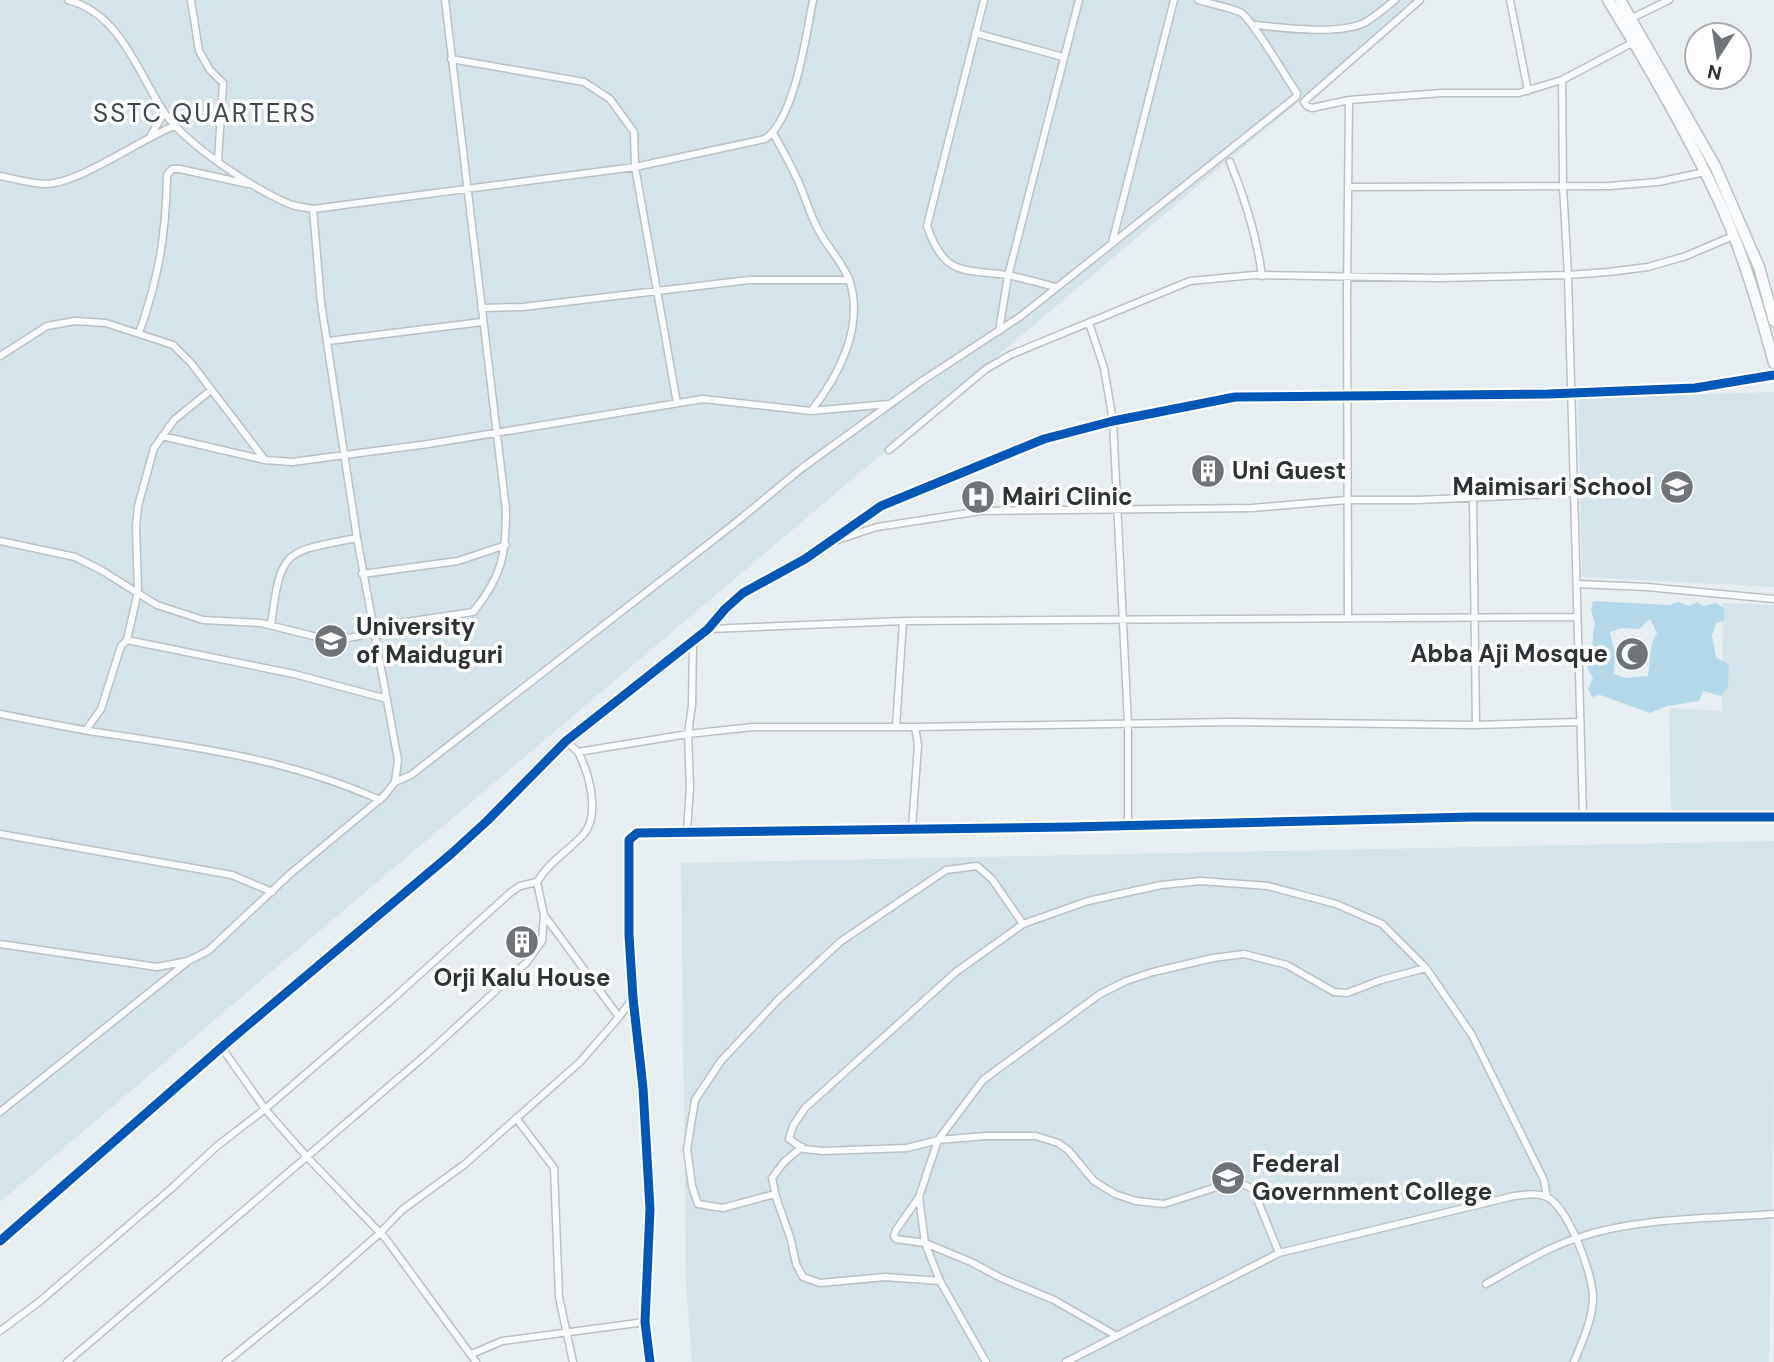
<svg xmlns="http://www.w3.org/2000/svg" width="1774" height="1362" viewBox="0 0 1774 1362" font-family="'DM Sans',sans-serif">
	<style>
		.built { fill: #d5e3ea }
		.green { fill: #b6d9ea; fill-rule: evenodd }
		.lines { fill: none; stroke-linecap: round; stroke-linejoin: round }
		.street-casing { stroke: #bcc1c4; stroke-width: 9 }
		.highway-casing { stroke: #bcc1c4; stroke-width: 13 }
		.street { stroke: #fbfcfd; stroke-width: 6 }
		.highway { stroke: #fbfcfd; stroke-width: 10 }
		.cycleway-casing { stroke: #fff; stroke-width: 13 }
		.cycleway { stroke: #0057b8; stroke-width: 9 }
		.labels { text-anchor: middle; stroke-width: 7; stroke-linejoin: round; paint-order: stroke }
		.poi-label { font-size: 24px; font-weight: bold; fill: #2e3336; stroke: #fff; text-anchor: start }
		.neighbourhood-label { font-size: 26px; letter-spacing: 2px; fill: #3e494e; stroke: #fff }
	</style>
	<rect width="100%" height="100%" fill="#e7eef2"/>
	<path class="built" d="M0 0H1414L1372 41 1225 163 0 1202Z
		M1774 392V587L1582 577 1578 398Z
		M1723 603 1774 605V812L1671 811 1669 708 1722 711Z
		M1774 841V1073L1769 1362H692L686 1282 681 863Z"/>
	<path class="green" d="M1593 601 1669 605 1678 602 1689 606 1697 602 1704 606 1716 603 1724 608V621L1716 623 1712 636 1716 657 1729 665 1728 686 1721 696 1703 691 1699 701 1667 706 1650 713 1600 695 1592 697 1588 689 1593 678C1582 660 1589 662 1592 647 1594 639 1592 632 1595 624L1591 610ZM1650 619 1657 633C1648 648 1651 659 1648 676L1625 678 1614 674 1615 654 1610 632 1622 628 1639 629Z"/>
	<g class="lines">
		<g class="street-casing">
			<path id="street" d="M68 0C122 14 138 75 166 115 188 145 252 188 287 203 295 207 304 207 313 209L635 167 765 139C795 118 806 36 813 0
				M191 0 199 51 210 70 223 83 218 160
				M984 0 927 226C944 276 962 269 1007 275 1023 278 1040 283 1055 287
				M1420 0 1308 98 1304 102 1307 106 1312 108 1349 100 1442 93H1519L1562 80 1634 42
				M1510 0 1528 91
				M1630 19 1669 0
				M1255 25C1283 28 1338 35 1364 23 1375 17 1385 8 1395 0
				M975 33 1063 57
				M451 59 584 82 610 99 634 132 635 167 677 403
				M1562 80 1563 186 1568 275 1583 816
				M773 133C782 149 791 165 798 181 806 198 810 216 819 231 828 248 844 264 850 282 864 328 838 377 811 411
				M151 135 164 113
				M1230 162C1245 199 1257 237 1262 276
				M0 176C14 179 29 183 44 184 77 185 139 140 174 126
				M1348 187 1609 186 1658 182 1705 172
				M313 209 321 303 357 538 398 760 395 782
				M1112 243 1174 0
				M481 308 523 307 749 280H849
				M1089 323 1104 368 1113 421 1128 724V825
				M999 331 1008 276 1079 0
				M139 333C159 277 166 234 167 175L172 169H180L248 184
				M328 341 482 322
				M0 356 47 326 75 321 106 323 173 345 191 363 265 460
				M162 436 265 460 292 462 428 444 703 399 811 411 889 404
				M889 450 986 369 1010 355 1190 281 1254 275 1439 278 1568 275 1608 272 1648 267 1686 256 1733 236
				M1473 498 1476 725
				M837 540 877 527 981 511 1252 508 1347 500H1418L1574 493
				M0 541 75 557 101 570 157 605 203 620 261 623 313 636 342 639 359 636 373 627 473 612C502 577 506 554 506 510L445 0
				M362 574 458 561 506 545
				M1577 584 1647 587 1774 599
				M1348 618 1347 291 1349 100
				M271 625C281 549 283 552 357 538
				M708 629 903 621 1577 617
				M127 640 138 591 136 527 138 506 154 448 174 420 211 390
				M0 714C30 720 60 726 89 731 189 746 287 758 380 800
				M896 727 903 621
				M86 730 101 709 121 646 127 640 294 674 387 699
				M566 741 578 752 688 734 753 727H915L1230 722 1476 725 1580 722
				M912 829 918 745 915 727
				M687 831 690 787 688 734 692 705 693 641
				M0 834 232 875 272 892
				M544 915 619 1017
				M0 944 157 967 188 961 208 951 290 874 384 796 395 782 411 775 734 524 802 468 922 381 1021 316 1296 97 1297 93C1287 79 1251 17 1240 12 1227 7 1211 4 1198 0
				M222 1048 265 1109 307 1157 386 1239 476 1362
				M0 1112 186 963
				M516 1118 554 1168 559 1297 573 1362
				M802 1147 784 1162 772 1178 776 1197 791 1240 796 1264 803 1277 820 1283 885 1277 940 1281
				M775 1194 723 1208 698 1204 692 1186 687 1149 695 1100 721 1061 778 1000 840 942 946 870 977 866 992 879 1023 924
				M919 1197 896 1230 894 1236 896 1239 925 1243 971 1262 1001 1278 1054 1300 1115 1335
				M0 1241 230 1040 451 854 487 821 566 741 708 629 725 609 743 593 805 559 881 506 1044 439 1113 421 1235 397 1548 394 1695 388 1774 375
				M1279 1253 1253 1189 1240 1183 1223 1185 1164 1204 1136 1201 1115 1194 1094 1181 1068 1150 1058 1143 1036 1136H986L938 1140 907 1148 823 1151 804 1149 789 1139 793 1126 805 1108 956 972 1023 924 1088 901 1161 885 1201 881 1268 886 1336 904 1382 924 1426 968 1472 1035 1544 1180 1547 1197
				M1486 1284C1514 1268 1546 1248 1577 1238 1640 1217 1709 1219 1774 1214
				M0 1331 39 1302 173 1187 217 1146 265 1109 388 1003 510 893 520 886 537 882
				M472 1354 502 1341 645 1322
				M67 1362 428 1053 527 962 542 941 544 915 537 882C549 862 567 852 583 835 601 815 589 773 578 752
				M226 1362 322 1284 380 1233 402 1210 465 1164 580 1062 619 1017 633 998
				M650 1362 645 1322 650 1209 643 1088 633 998 629 935V840L637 833 1072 827 1471 817H1774
				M986 1362 940 1281 925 1243 919 1197 938 1140 983 1080 1100 994 1126 981 1153 972 1213 958 1244 954 1287 965 1334 992 1347 993 1381 980 1426 968
				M1066 1362 1279 1253 1514 1196C1525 1195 1536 1192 1547 1197 1568 1207 1594 1276 1593 1299 1592 1321 1582 1342 1574 1362"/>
		</g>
		<g class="highway-casing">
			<path id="highway" d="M1608 0C1648 65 1687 132 1719 201 1743 253 1759 308 1774 363
				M1620 0 1715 166 1759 267 1774 321"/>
		</g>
		<use href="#street" class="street"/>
		<use href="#highway" class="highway"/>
		<g class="cycleway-casing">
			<path id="cycleway" d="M0 1241 230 1040 451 854 487 821 566 741 708 629 725 609 743 593 805 559 881 506 1044 439 1113 421 1235 397 1548 394 1695 388 1774 375
				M650 1362 645 1322 650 1209 643 1088 633 998 629 935V840L637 833 1072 827 1471 817H1774"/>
		</g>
		<use href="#cycleway" class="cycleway"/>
	</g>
	<defs>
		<g id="building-disc" transform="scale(1.75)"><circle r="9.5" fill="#6f7478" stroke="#fff"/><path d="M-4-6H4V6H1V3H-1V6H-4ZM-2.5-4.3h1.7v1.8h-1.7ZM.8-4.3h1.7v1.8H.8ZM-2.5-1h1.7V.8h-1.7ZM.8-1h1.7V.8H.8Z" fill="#fff"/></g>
		<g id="school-disc" transform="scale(1.75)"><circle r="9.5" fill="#6f7478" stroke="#fff"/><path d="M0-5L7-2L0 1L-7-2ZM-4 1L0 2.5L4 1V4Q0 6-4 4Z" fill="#fff"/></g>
		<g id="hospital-disc" transform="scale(1.75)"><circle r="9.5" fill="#6f7478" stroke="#fff"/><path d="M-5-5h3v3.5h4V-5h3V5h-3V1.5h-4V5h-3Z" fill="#fff"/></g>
		<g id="university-disc" transform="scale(1.75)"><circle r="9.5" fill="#6f7478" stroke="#fff"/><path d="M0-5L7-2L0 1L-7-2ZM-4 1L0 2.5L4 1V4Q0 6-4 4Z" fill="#fff"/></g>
		<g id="mosque-disc" transform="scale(1.75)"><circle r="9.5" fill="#6f7478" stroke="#fff"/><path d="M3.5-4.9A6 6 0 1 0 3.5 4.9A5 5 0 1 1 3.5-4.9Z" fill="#fff"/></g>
	</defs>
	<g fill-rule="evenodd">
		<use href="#building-disc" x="1208" y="471"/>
		<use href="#school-disc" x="1677" y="487"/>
		<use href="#hospital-disc" x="978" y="497"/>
		<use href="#university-disc" x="331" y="641"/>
		<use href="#mosque-disc" x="1632" y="654"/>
		<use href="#building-disc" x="522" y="942"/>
		<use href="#school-disc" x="1228" y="1178"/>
	</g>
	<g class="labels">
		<g class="poi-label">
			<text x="1232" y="479">Uni Guest</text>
			<text x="1652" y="495" text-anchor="end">Maimisari School</text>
			<text x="1002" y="505">Mairi Clinic</text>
			<text x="356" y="635">University<tspan x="356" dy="28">of Maiduguri</tspan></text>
			<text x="1608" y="662" text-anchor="end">Abba Aji Mosque</text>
			<text x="522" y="986" text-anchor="middle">Orji Kalu House</text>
			<text x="1252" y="1172">Federal<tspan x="1252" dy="28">Government College</tspan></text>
		</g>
		<g class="neighbourhood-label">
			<text x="205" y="122">SSTC QUARTERS</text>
		</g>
	</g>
	<g transform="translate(1718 56) rotate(192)"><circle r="33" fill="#ffffff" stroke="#abadaf" stroke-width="2"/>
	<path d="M0-5L12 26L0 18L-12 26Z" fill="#6f7478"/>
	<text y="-10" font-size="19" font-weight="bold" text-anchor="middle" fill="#2e3336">N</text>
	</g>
</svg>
